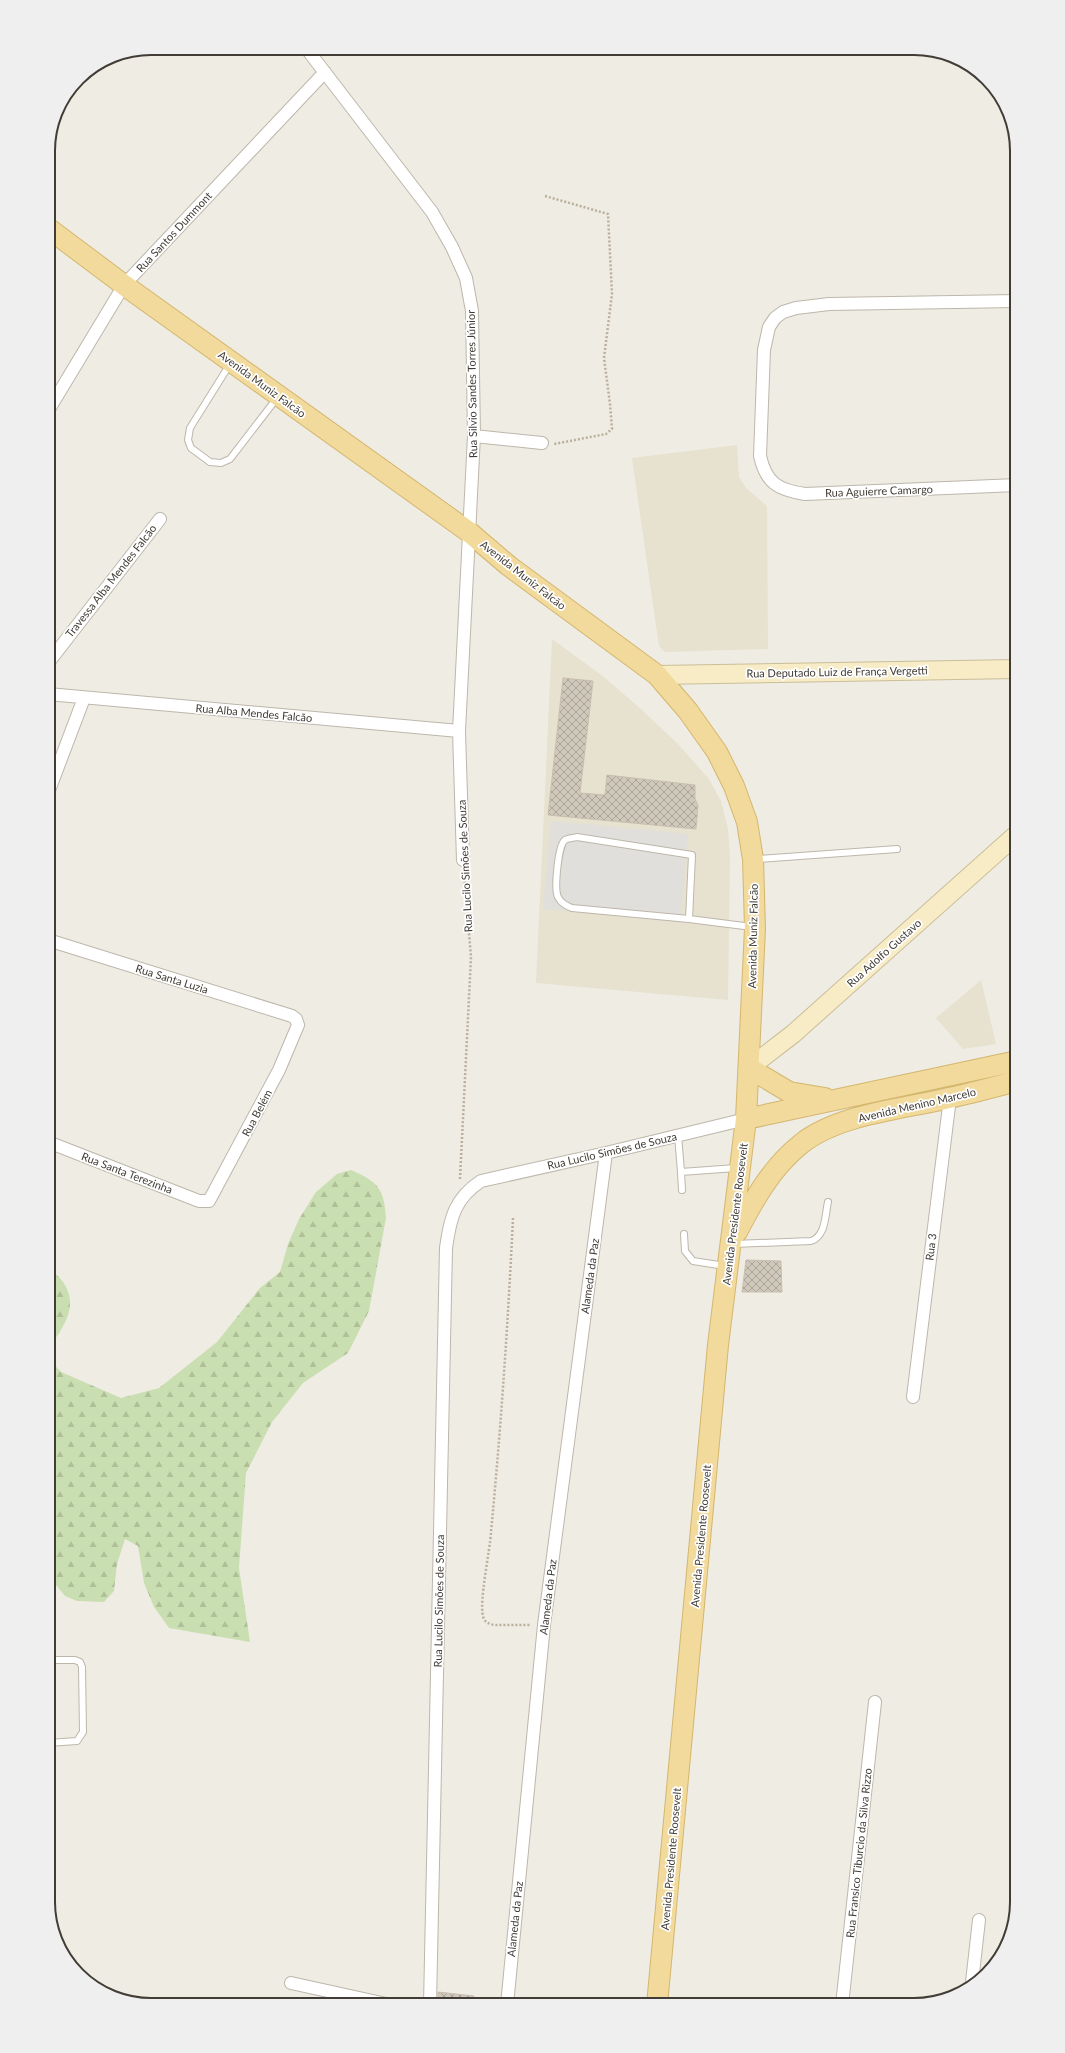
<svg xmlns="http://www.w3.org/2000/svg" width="1065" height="2053" viewBox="0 0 1065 2053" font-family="Lato,sans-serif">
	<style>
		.education { fill: #e7e1cf }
		.forest { fill: url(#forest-firs) }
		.parking { fill: #e1dfdc }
		.building { fill: url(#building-cross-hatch); stroke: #c9bfaf }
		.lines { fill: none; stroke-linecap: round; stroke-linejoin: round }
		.service-casing { stroke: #bdb7ab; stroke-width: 8 }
		.minor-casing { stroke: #bdb7ab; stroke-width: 14 }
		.secondary-casing { stroke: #cabe98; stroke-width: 20 }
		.primary-casing { stroke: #d4b66e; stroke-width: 22 }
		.path { stroke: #baaf9b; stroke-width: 2.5; stroke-dasharray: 2 2; stroke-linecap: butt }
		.service { stroke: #fff; stroke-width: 6 }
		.minor { stroke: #fff; stroke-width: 12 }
		.secondary { stroke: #f7ecc6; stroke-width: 18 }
		.primary { stroke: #f1da9b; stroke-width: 20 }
		.labels { text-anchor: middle; stroke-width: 3.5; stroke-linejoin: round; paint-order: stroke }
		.street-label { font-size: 11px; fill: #413c35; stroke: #fff }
		.rim { fill: none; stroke: #413c35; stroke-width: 2 }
	</style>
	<defs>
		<pattern id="forest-firs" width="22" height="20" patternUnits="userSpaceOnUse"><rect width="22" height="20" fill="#cadfb1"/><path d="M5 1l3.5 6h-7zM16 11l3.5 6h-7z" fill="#afc099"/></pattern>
		<pattern id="building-cross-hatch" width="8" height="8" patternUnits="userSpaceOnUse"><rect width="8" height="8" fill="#d0c8bb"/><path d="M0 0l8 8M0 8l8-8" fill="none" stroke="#aaa499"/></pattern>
	</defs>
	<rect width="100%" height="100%" fill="#efece4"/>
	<path class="education" d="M737 445 739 477 746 488 767 506 768 649 665 652 659 646 632 458Z
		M552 639 604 677 642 710 679 745 709 779 721 801 728 829 730 856 728 1000 536 983Z
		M981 980 996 1044 963 1049 936 1018Z"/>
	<path class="forest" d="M351 1170C378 1182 384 1188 386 1218L369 1311 348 1353 303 1383 272 1422 246 1473 239 1568 250 1642 169 1628 154 1607 144 1583 138 1546 125 1539 117 1564 114 1591 104 1602 77 1601 65 1596 56 1585 48 1546V1358L61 1372 121 1398 159 1388 217 1342 260 1288 280 1272 288 1244 299 1219 316 1192 337 1174Z
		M48 1269C56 1273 62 1279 66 1287 78 1310 61 1330 48 1349Z"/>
	<path class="parking" d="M551 821 688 834 680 922 543 909Z"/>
	<path class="building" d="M563 678 593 681 580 793 605 795 607 775 695 785V799L698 805 696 829 548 815Z
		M746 1260 781 1261 782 1292H742Z
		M438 1992 474 1996 473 2005H438Z"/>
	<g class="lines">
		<g class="service-casing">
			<path id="service" d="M230 364 190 428 188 440 191 448 210 462 221 463 230 459 277 398
				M757 859 897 849
				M689 919 692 855 577 837C574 838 568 838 565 840 558 845 554 889 558 897 561 903 565 905 572 908L689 919 752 927
				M678 1135 681 1172
				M682 1190 681 1172 736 1168
				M684 1234 685 1251 693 1261 725 1266
				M734 1244 811 1241C826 1236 825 1215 828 1202
				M48 1743 77 1741 83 1732 82 1667 80 1662 75 1660H48"/>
		</g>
		<g class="minor-casing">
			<path id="minor" d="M306 48 432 212 452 247 466 278 472 311 474 436 459 731 463 860
				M48 411 124 285 325 72
				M474 436 542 443
				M1017 485 805 494C778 490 766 483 760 456L764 350 769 327 775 318 783 312 796 308 829 304 1017 301
				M48 663 160 519
				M48 694 459 731
				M48 793 84 698
				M48 1142 199 1201H209L279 1070 298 1025 296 1019 292 1016 48 940
				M913 1397 950 1098
				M972 1982 979 1920
				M291 1983 391 2005
				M430 2005 446 1248C450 1218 455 1198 481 1181L606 1153 746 1119
				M507 2005 544 1625 606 1153
				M842 2005 875 1702"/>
		</g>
		<g class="secondary-casing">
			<path id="secondary" d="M657 675 1017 669
				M749 1068 793 1034 1017 834"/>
		</g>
		<g class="primary-casing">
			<path id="primary" d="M48 228 124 285 469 532 509 566 657 675 688 711 717 752 734 786 747 822 753 859 755 928 746 1119 718 1345 657 2005
				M749 1068 789 1092 825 1098
				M746 1119 1017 1061
				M737 1232C754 1199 772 1167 801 1144 838 1114 904 1109 949 1098 972 1093 994 1087 1017 1081"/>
		</g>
		<path class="path" d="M545 196 608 214 612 294 604 358 610 404 612 429 606 434 554 444
			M460 1179 471 957 464 873
			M513 1218C508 1323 501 1427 491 1532 490 1551 479 1601 483 1616 484 1622 489 1624 494 1625H531"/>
		<use href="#service" class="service"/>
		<use href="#minor" class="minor"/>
		<use href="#secondary" class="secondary"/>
		<use href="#primary" class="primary"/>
	</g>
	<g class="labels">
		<g class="street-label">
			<text transform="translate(174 232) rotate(-47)" y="4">Rua Santos Dummont</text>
			<text transform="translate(262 384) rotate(36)" y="4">Avenida Muniz Falcão</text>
			<text transform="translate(472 384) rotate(-91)" y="4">Rua Silvio Sandes Torres Júnior</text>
			<text transform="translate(879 491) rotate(-2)" y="4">Rua Aguierre Camargo</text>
			<text transform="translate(523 575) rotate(38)" y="4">Avenida Muniz Falcão</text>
			<text transform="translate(111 581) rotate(-52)" y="4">Travessa Alba Mendes Falcão</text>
			<text transform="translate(837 672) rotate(-1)" y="4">Rua Deputado Luiz de França Vergetti</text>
			<text transform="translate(254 713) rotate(5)" y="4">Rua Alba Mendes Falcão</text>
			<text transform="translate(465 866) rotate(-93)" y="4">Rua Lucilo Simões de Souza</text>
			<text transform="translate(753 936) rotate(-89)" y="4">Avenida Muniz Falcão</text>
			<text transform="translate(884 953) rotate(-42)" y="4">Rua Adolfo Gustavo</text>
			<text transform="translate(172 979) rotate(17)" y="4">Rua Santa Luzia</text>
			<text transform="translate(917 1105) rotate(-13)" y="4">Avenida Menino Marcelo</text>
			<text transform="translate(257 1113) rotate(-62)" y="4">Rua Belém</text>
			<text transform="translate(612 1151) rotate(-13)" y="4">Rua Lucilo Simões de Souza</text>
			<text transform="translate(127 1173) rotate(21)" y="4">Rua Santa Terezinha</text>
			<text transform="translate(735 1214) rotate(-83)" y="4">Avenida Presidente Roosevelt</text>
			<text transform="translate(931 1247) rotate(-83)" y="4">Rua 3</text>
			<text transform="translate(590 1276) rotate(-82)" y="4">Alameda da Paz</text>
			<text transform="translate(701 1536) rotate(-85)" y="4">Avenida Presidente Roosevelt</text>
			<text transform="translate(548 1597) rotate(-83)" y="4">Alameda da Paz</text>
			<text transform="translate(439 1601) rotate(-89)" y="4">Rua Lucilo Simões de Souza</text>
			<text transform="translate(859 1853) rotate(-84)" y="4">Rua Fransico Tiburcio da Silva Rizzo</text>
			<text transform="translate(671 1859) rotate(-85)" y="4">Avenida Presidente Roosevelt</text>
			<text transform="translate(515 1919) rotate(-84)" y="4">Alameda da Paz</text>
		</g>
	</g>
	<path d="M0 0H1065V2053H0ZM151 55H914A96 96 0 0 1 1010 151V1902A96 96 0 0 1 914 1998H151A96 96 0 0 1 55 1902V151A96 96 0 0 1 151 55Z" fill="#f0efef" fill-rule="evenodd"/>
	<path class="rim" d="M151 55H914A96 96 0 0 1 1010 151V1902A96 96 0 0 1 914 1998H151A96 96 0 0 1 55 1902V151A96 96 0 0 1 151 55Z"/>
</svg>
